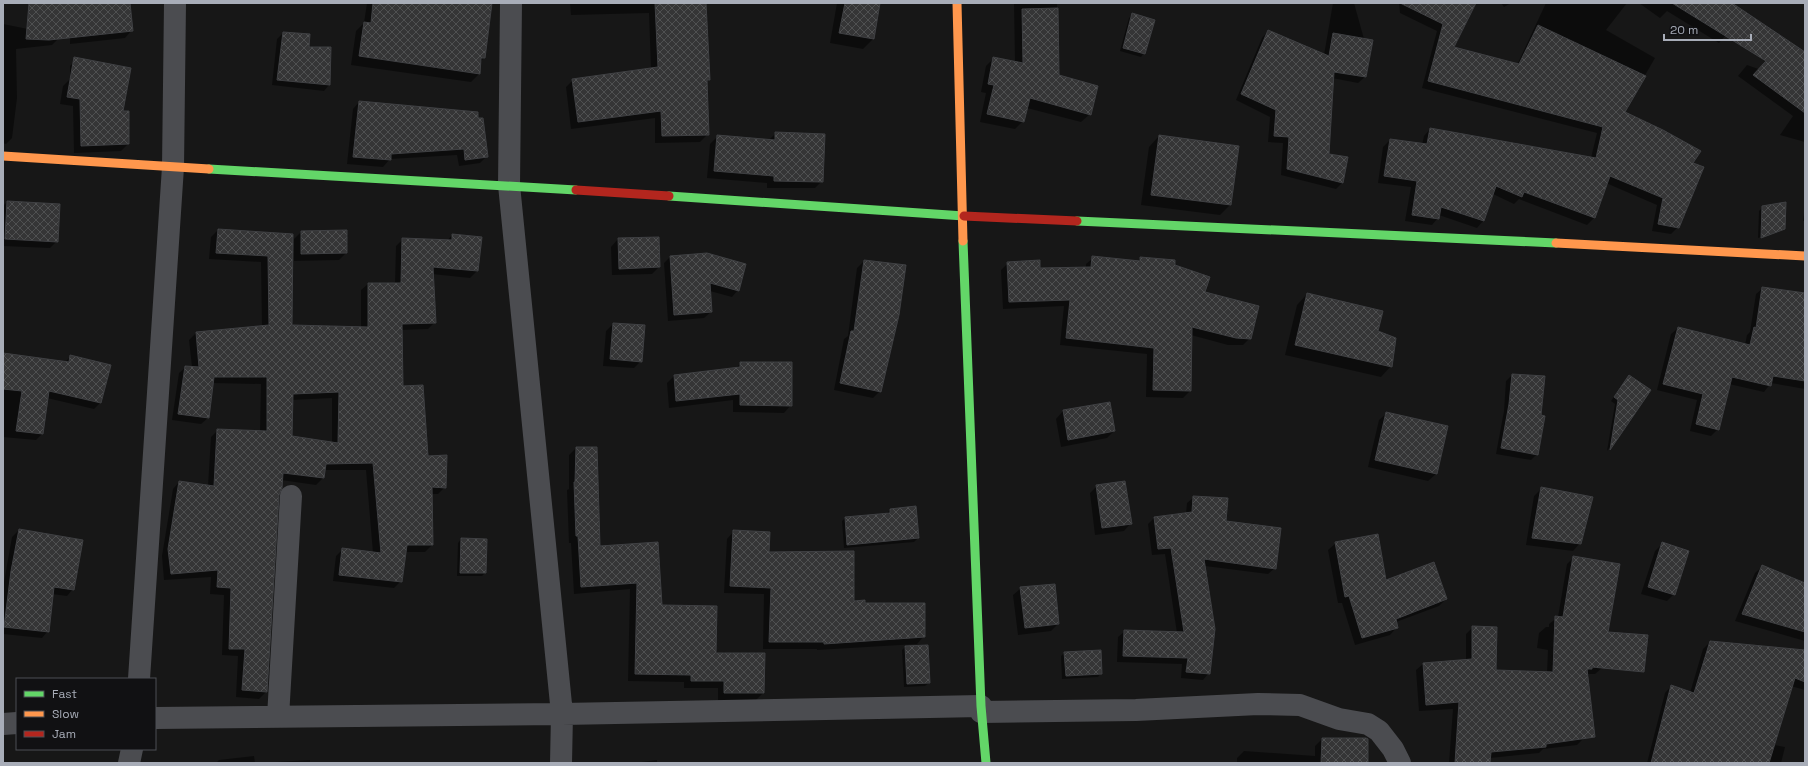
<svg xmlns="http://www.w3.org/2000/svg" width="1808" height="766" viewBox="0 0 1808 766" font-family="'Space Grotesk',sans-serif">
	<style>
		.shadow { fill: #0007; fill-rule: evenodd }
		.building { fill: url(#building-cross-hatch); stroke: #3f4043; fill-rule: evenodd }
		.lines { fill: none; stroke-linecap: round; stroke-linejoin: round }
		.street { stroke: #4b4c50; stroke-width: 22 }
		.fast { stroke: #63d668; stroke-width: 9 }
		.slow { stroke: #ff974d; stroke-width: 9 }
		.jam { stroke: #b3261e; stroke-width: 9 }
	</style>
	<defs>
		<pattern id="building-cross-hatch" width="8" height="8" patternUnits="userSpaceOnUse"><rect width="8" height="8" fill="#353536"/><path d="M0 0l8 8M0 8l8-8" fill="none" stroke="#4f5051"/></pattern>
	</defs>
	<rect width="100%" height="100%" fill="#171717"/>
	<path class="shadow" d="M71 3H129L132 30 125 38 70 44Z
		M367 3H494L490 7 484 58 480 62 479 74 471 82 351 65 356 31 364 23Z
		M570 3H705L709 80 706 83 708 134 700 142 655 143V118L571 129 566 87 573 80 651 69 649 13 571 15Z
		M837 3H879L873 39 863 49 830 43Z
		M1014 3H1057L1058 76 1090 114 1081 122 1027 108 1023 121 1015 129 980 122 986 93 981 92 986 66 994 58 1015 62Z
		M1333 3H1354L1364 39 1365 77 1358 83 1332 78 1328 155 1347 158 1342 183 1336 189 1281 175 1283 143 1268 142 1270 117 1236 100 1262 38 1268 31 1324 55Z
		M1399 3H1475L1452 48 1517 65 1546 3H1627L1606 30 1655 58 1623 113 1692 163 1678 227 1671 234 1652 231 1657 205 1606 183 1594 218 1587 225 1519 199 1514 204 1493 194 1483 221 1477 228 1439 215 1438 218 1432 225 1405 221 1411 187 1378 183 1383 147 1390 140 1422 145 1424 136 1430 129 1591 158 1597 133 1422 88 1437 31 1400 13Z
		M1501 3H1511L1504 7Z
		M1639 3H1729L1734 7 1725 36 1719 43 1667 11 1660 18Z
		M1133 14 1144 53 1141 57 1120 51 1129 18Z
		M3 24 58 35V39L52 45 16 49 17 98 12 138 6 144 3 143Z
		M283 33 308 48 329 85 324 91 272 85 277 39Z
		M77 59 122 112 128 144 121 151 74 153 73 106 60 104 63 86 70 79V66Z
		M1747 65 1805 85V142L1780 135 1793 116 1738 76Z
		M359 102 476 119 487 156 480 163 459 166 457 155 390 159 383 167 347 164 353 109Z
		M776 133 822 181 815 188H767V183L707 178 710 144 718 136 768 141Z
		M1159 136 1230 205 1220 215 1141 205 1149 147Z
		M7 202 57 241 50 248 3 246V206Z
		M1805 206V221H1803Z
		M1763 207 1784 229 1758 238 1759 211Z
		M218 230 292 235 291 326 361 328V290L368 284H395L396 246 403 239 447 241 452 235 481 238 477 271 470 278 432 274 435 322 428 329 401 330 402 387 427 457 445 487 438 494H431L432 545 425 552H405L401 581 394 588 333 581 336 556 343 549 373 553 366 470H324L323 478 316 485 281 480 278 495 266 692 259 699 236 697 238 656 222 655 224 595 210 594 211 577 164 580 162 556 173 489 179 482 208 486 211 437 218 430 260 432 261 384 212 383 208 418 201 424 172 420 179 373 186 367H192L189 340 196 333 262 327 261 262 209 259 211 237ZM332 398V443L291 437V400Z
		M346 231V253L339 260 294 261V239L301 232Z
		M618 239 659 267 652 274 612 275 611 247Z
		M670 257 738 290 732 297 710 291 711 312 704 318 668 321 664 263Z
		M1093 258 1137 262 1141 258 1173 266 1203 292 1250 338 1243 345H1228L1191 335 1190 391 1183 398 1146 397 1147 354 1060 345 1064 306 1003 309 1001 270 1008 263 1039 269 1086 268V264Z
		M864 261 880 391 873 398 834 390 844 339 848 336 857 268Z
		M1763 288 1805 293V389L1771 383 1764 392 1729 384 1718 429 1711 436 1690 431 1697 400 1657 390 1671 334 1678 328 1745 345 1747 335 1750 332 1756 294Z
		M1307 294 1377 332 1391 366 1381 377 1285 355 1297 305Z
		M613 324 641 361 634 368 603 366 606 331Z
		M3 354 65 362 71 356 101 402 94 409 47 398 42 434 36 440 3 437Z
		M741 363 791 405 784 413 733 412V400L669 408 667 383 674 376 735 369Z
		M1512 375 1537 454 1531 460 1496 454 1504 411 1506 381Z
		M1629 376 1650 391 1607 451 1615 404 1611 401Z
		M1063 411 1114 431 1107 438 1061 447 1056 419Z
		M1387 413 1447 427 1436 474 1428 481 1368 467 1379 420Z
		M576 448 600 547 657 543 661 606 715 654 763 693 756 700H718V688H684V682L628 681 630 589 574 594 571 543H569L567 490 569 489V455Z
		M1097 486 1131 523 1124 531 1095 535 1090 493Z
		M1541 489 1580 543 1573 551 1526 545 1534 496Z
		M1194 497 1225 522 1275 568 1268 574 1205 566 1209 673 1203 680 1181 678 1182 664 1117 662 1118 637 1125 631 1177 633 1165 554 1152 555 1148 524 1154 518 1186 514 1187 503Z
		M890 510 918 538 914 542 844 548 842 521 845 518 887 513Z
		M19 530 73 589 67 596 52 594 48 631 42 638 3 634V588L12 537Z
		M734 531 853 602 864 604 924 636 917 644 817 650V649H763L764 594 724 593 727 539Z
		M461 539 485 573 482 576H457L458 543Z
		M1336 543 1385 581 1446 599 1439 606 1396 622 1397 627 1390 635 1355 645 1342 603H1338L1328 550Z
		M1662 544 1674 594 1667 601 1641 594 1655 551Z
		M1574 557 1602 668 1595 674H1587L1584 738 1577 745 1543 749 1539 753 1490 758 1489 763H1449L1453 709 1419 711 1416 670 1423 664 1466 660V634L1473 627 1495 671 1547 673 1548 650 1537 648 1539 633 1546 627H1549V624L1558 617 1567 564Z
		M1763 566 1805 598V641L1735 621 1755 573Z
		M1021 588 1058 624 1051 631 1018 635 1013 595Z
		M1710 642 1805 651V690L1791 686 1774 745 1785 747 1781 763H1647L1665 693 1671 686 1690 693 1703 649Z
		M905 647 929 683 925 686 904 687 902 650Z
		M1064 653 1101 673 1098 677 1062 679 1061 656Z
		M1322 739 1367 763H1237V758L1244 751 1315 756V746Z
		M254 756 255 763H216L219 760Z
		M310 760V763H259Z
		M657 760V763H634Z"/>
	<path class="building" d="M29 3H130L133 31 49 40 26 39Z
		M373 3H492L485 58H481L480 74 359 56 364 22 371 23Z
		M655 3H706L710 80H707L709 135 662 136 661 111 578 122 572 79 658 67Z
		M845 3H880L874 39 839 33Z
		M1400 3H1476L1454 47 1519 64 1538 25 1646 76 1625 112 1663 130 1701 151 1693 163 1704 167 1679 228 1658 224 1663 198 1610 176 1595 218 1524 192 1522 197 1496 186 1484 221 1441 207 1439 219 1412 215 1417 181 1384 176 1390 139 1427 144 1430 128 1596 158 1603 127 1428 81 1443 24Z
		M1672 3H1732L1805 52V113L1753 75 1766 61Z
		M1058 8 1059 75 1098 86 1091 115 1030 98 1024 122 987 114 994 85 988 84 993 57 1023 63 1022 9Z
		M1132 13 1155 20 1145 54 1123 48Z
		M1268 30 1329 56 1333 33 1373 40 1366 77 1334 72 1329 154 1348 157 1343 183 1287 169 1289 137 1274 136 1276 110 1241 94Z
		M283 32 310 34 309 47H331L330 85 277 80Z
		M74 57 131 68 123 111H129V144L81 146 80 99 67 97Z
		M359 101 478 112V118H483L488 157 465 160 464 149 391 154V160L353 157Z
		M775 132 825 134 823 182 774 181V176L714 171 717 135 775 140Z
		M1159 135 1239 146 1231 205 1151 195Z
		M7 201 60 204 58 242 5 239Z
		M1786 202 1785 229 1761 238 1762 206Z
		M218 229 293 234 292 325 368 327V283H401L402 238 452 240V234L482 237 478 271 433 267 436 323 402 324 403 386 423 385 428 456 447 455 446 488 432 487 433 545H407L402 582 339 575 342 548 381 553 373 463 326 464 324 478 283 473 282 488 279 495 267 692 242 690 245 649H229L231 588 217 587 218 570 171 574 168 549 179 481 214 486 217 429 267 431V377H214L209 418 178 414 185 366 199 367 196 332 269 325 268 256 216 253ZM339 392 338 443 292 436 293 394Z
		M347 230V253L301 254V231Z
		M659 237 660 267 619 269 618 238Z
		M707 253 746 264 739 291 710 283 712 312 674 315 670 256Z
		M1092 256 1140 261V257L1175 260V265L1210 277 1205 292 1259 306 1251 339 1236 338 1192 327 1191 391 1153 390 1154 348 1066 338 1070 300 1009 302 1007 262 1040 260V268L1091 267Z
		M864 260 906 265 899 315 881 392 840 383 851 331H854Z
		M1762 287 1805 293V381L1773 376 1771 386 1732 377 1719 430 1696 424 1703 394 1663 384 1678 327 1750 345 1754 327 1756 328Z
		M1307 293 1383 311 1378 331 1396 338 1392 367 1295 345Z
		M613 323 645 325 642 362 610 359Z
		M3 353 69 362 70 355 111 365 101 403 49 391 43 434 16 431 22 391 3 389Z
		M740 362H792V406L740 405V394L676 401 674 375 740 367Z
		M1512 374 1545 376 1541 415 1545 416 1538 455 1501 448 1509 404Z
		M1629 375 1651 390 1610 450 1618 400 1614 397Z
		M1110 402 1115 431 1068 440 1063 410Z
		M1386 412 1448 426 1437 474 1375 460Z
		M576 447H597L600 546 658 542 662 605 717 606 716 653H765L764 693H724V681H691V675L635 674 637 583 581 587 578 536H576L574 482H575Z
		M1125 481 1132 524 1102 528 1096 485Z
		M1541 487 1593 497 1581 544 1532 538Z
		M1193 496 1228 498 1226 521 1281 528 1276 569 1204 559 1215 629 1210 674 1186 672 1188 658 1123 656 1124 630 1184 632 1171 548 1158 549 1154 517 1192 512Z
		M916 506 919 538 847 545 845 517 890 513V509Z
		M19 529 83 540 74 590 54 587 49 632 4 627 11 571Z
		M733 530 770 532 769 552 854 551V601L865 600V603H925V637L824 644V642H769L771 588 730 586Z
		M1378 534 1386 580 1434 562 1447 599 1396 619 1398 628 1362 638 1349 596 1345 597 1335 542Z
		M461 538 487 539 486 573H460Z
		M1662 542 1689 551 1675 595 1648 587Z
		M1573 556 1620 564 1608 632 1648 635 1644 672 1592 667V669H1587L1595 737 1546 744V747L1491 752 1490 763H1455L1459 702 1426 705 1423 663 1472 659V626L1497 627 1496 670 1553 672 1555 616 1563 617Z
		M1762 565 1805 583V632L1742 614Z
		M1055 584 1059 624 1025 628 1020 587Z
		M1710 641 1805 650V682L1795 678 1769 763H1651L1671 685 1694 693Z
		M928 645 930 683 907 684 905 646Z
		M1101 650 1102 674 1066 676 1064 652Z
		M1322 738H1366L1368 739V763H1321Z"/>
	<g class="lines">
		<path class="street" d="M511 3 509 185 562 714 561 763
			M139 679 173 167 175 3
			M981 712 1136 710 1258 704 1300 705 1339 719 1368 724 1379 731 1393 749 1400 763
			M278 717 291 496
			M155 718 562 714 981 706
			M3 724 17 723
			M129 763 132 749"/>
		<path class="fast" d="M209 169 576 190
			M669 196 964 216
			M1077 221 1556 243
			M963 241 981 706 986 763"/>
		<path class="slow" d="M957 3 963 241
			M3 156 209 169
			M1556 243 1805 256"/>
		<path class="jam" d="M576 190 669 196
			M964 216 1077 221"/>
	</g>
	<rect width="1808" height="766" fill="none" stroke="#a8adb8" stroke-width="8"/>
	<rect x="16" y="678" width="140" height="72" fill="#111113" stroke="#4d4f55"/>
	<rect x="24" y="691" width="20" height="6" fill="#63d668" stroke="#4d4f55"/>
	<text x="52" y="698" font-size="12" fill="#a8adb8">Fast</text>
	<rect x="24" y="711" width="20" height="6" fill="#ff974d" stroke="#4d4f55"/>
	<text x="52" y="718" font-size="12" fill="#a8adb8">Slow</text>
	<rect x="24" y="731" width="20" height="6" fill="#b3261e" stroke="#4d4f55"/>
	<text x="52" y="738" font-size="12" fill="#a8adb8">Jam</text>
	<path d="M1664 34v6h87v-6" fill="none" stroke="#a8adb8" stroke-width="2"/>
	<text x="1670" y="34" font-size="12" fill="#a8adb8" stroke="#111113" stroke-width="3" paint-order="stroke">20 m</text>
</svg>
